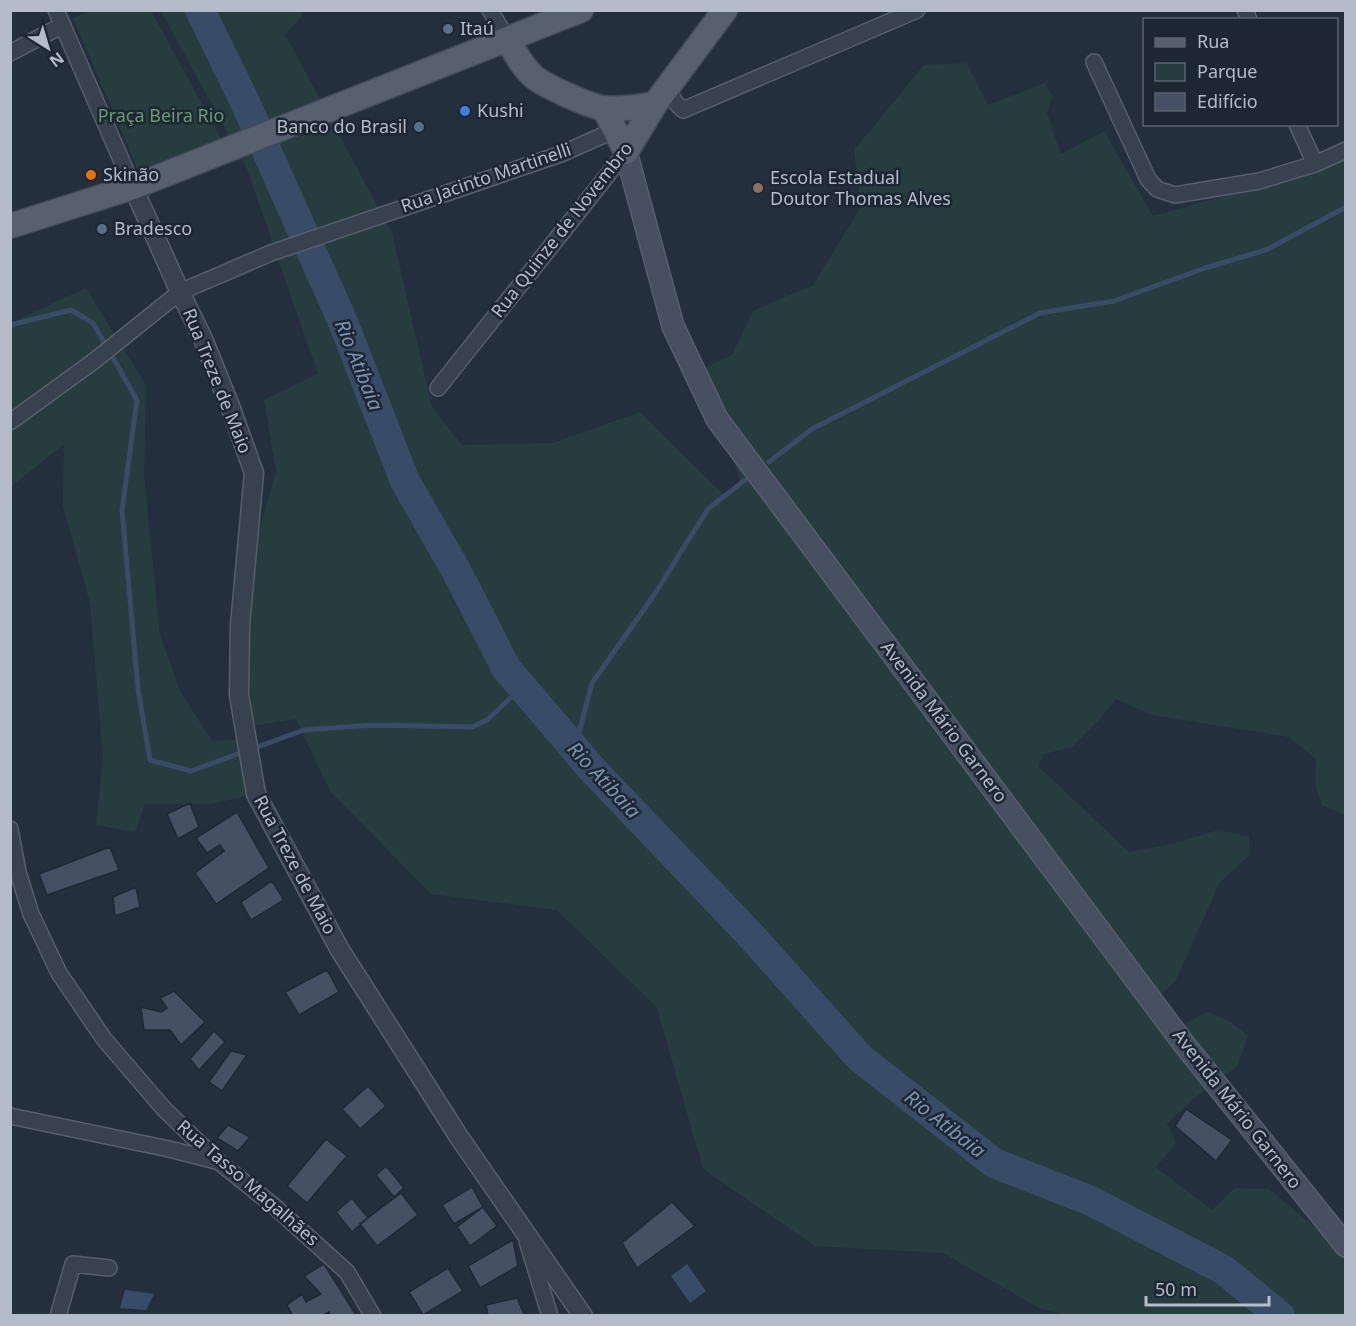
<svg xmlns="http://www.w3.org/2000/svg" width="1356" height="1326" viewBox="0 0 1356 1326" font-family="'Noto Sans',sans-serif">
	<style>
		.green { fill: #263c3f }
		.water { fill: #394c67 }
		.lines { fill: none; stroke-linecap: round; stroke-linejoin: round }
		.stream { stroke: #394c67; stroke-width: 5 }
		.river { stroke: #394c67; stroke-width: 30 }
		.building { fill: #455162; stroke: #1f2835; stroke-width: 1.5 }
		.minor-casing { stroke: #565f6c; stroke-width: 18 }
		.tertiary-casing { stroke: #565f6c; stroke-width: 21 }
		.secondary-casing { stroke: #565f6c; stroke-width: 24 }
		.primary-casing { stroke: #414a57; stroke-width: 27 }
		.minor { stroke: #38414e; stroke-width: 15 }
		.tertiary { stroke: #38414e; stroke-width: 18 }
		.secondary { stroke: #465061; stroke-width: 21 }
		.primary { stroke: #56606e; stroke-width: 24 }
		.service-dot { fill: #5c6f8a; stroke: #1d2633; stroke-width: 2 }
		.shop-dot { fill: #3f7fe0; stroke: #1d2633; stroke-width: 2 }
		.food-dot { fill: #e8710a; stroke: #1d2633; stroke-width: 2 }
		.education-dot { fill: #8d6e63; stroke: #1d2633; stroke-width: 2 }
		.labels { text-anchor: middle; stroke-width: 5; stroke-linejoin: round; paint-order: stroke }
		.poi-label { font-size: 18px; fill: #b4bcc9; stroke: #1d2633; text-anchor: start }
		.park-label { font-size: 18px; fill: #6b9a76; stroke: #1d2633 }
		.street-label { font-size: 18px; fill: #b4bcc9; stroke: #1d2633 }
		.water-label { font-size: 20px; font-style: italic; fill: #7c92b1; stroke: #1d2633 }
	</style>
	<rect width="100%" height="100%" fill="#242f3e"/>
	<path class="green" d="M91 11H151L223 142 140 175 73 18Z
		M161 11H301L302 16 285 34 392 233 432 407 462 445 553 443 640 412 726 497 740 480 705 368 732 355 753 311 813 285 861 207 854 150 924 65 967 63 988 105 1045 83 1052 96 1047 113 1061 154 1104 131 1153 216 1303 174 1345 157V815L1322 805 1315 783 1316 759 1289 737 1152 715 1116 699 1100 719 1072 747 1044 754 1038 766 1129 852 1172 844 1215 831 1231 832 1249 837 1250 855 1220 882 1175 982 1158 996 1182 1026 1207 1011 1231 1022 1248 1036 1237 1067 1199 1094 1167 1124 1176 1143 1156 1167 1212 1210 1235 1188 1269 1189 1345 1253V1315H1063L1037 1307 943 1253 815 1246 703 1169 657 1008 557 910 431 894 330 791 296 719 253 726 246 631 258 534 276 471 264 400 318 374 247 169Z
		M86 288 146 385 144 476 160 635 180 691 212 741 238 739 256 794 211 804H145L135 832 96 825 103 758 90 603 63 506 64 444 11 487V323Z"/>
	<path class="water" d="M687 1264 706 1291 690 1303 671 1276Z
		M125 1290 154 1294 146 1310 120 1308Z"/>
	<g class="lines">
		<path class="stream" d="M10 325 71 310 93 323 137 400 122 510 138 689 150 760 191 771 304 730 373 725 472 727 487 720 522 687
			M769 462 812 429 1040 313 1114 301 1205 268 1266 250 1346 207
			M575 748 592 683 652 598 708 509 745 480"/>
		<path class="river" d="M200 10 244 100 343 322 405 481 457 572 506 668 591 768 754 939 860 1058 994 1163 1091 1201 1224 1270 1280 1316"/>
	</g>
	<path class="building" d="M190 803 199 827 178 839 167 814Z
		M237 812 269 868 216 904 195 873 224 851 220 845 207 853 196 838Z
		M110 847 119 870 47 895 39 874Z
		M272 881 284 900 251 920 241 902Z
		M136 887 140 907 115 916 113 897Z
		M327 970 339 992 299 1015 285 992Z
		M174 991 205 1022 181 1045 170 1030H144L141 1007 161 1012 167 1008 160 998Z
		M214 1031 225 1042 199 1070 190 1059Z
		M231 1051 247 1055 222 1091 209 1082Z
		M368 1086 386 1106 360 1129 342 1109Z
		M1186 1109 1232 1140 1216 1161 1175 1126Z
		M228 1125 250 1137 238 1151 217 1138Z
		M326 1139 347 1156 307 1203 287 1186Z
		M386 1166 404 1188 394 1197 376 1175Z
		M472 1187 483 1207 454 1224 442 1205Z
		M401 1193 418 1215 377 1246 360 1224Z
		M352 1198 368 1218 352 1232 336 1212Z
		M672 1202 695 1226 637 1268 622 1243Z
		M483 1207 497 1226 470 1246 457 1227Z
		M513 1240 518 1266 480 1288 468 1266Z
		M324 1264 356 1315V1316H330L329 1312 322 1316H293L287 1305 302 1294 306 1302 321 1294 304 1276Z
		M448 1268 463 1291 423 1315 409 1292Z
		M517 1298 525 1316H488L486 1305Z"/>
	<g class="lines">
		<g class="minor-casing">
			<path id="minor" d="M56 10 133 187
				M490 10 507 39
				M1245 10 1249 20
				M10 53 63 25
				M1094 62 1148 179 1157 189 1175 195 1259 181 1315 164 1346 150
				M667 88 675 102 683 110 917 10
				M1297 124 1315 164
				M438 388 626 152
				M10 422 94 361 180 292 271 253 561 154 615 130
				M10 829 18 872 31 914 59 973 104 1039 164 1109 219 1162 274 1206 347 1272 373 1316
				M10 1116 169 1149 216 1161
				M527 1241 550 1316
				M58 1316 73 1264 109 1268"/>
		</g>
		<g class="tertiary-casing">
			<path id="tertiary" d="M133 187 180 292 203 339 230 406 254 473 240 625 239 695 256 794 340 950 459 1137 583 1316"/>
		</g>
		<g class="secondary-casing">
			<path id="secondary" d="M626 152 673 326 717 419 1184 1044 1346 1246"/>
		</g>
		<g class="primary-casing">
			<path id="primary" d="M507 39C515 52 522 67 534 77 545 86 589 106 603 108 620 110 638 107 655 104
				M604 108 626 152
				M626 152 655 104 725 10
				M10 226 133 187 581 10"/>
		</g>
		<use href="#minor" class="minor"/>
		<use href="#tertiary" class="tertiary"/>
		<use href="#secondary" class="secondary"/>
		<use href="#primary" class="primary"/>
	</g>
	<g class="service-dot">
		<circle cx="448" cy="29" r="6"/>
		<circle cx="419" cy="127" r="6"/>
		<circle cx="102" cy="229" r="6"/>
	</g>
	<circle class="shop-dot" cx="465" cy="111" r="6"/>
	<circle class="food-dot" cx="91" cy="175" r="6"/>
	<circle class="education-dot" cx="758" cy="188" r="6"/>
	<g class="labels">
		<g class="poi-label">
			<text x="460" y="35">Itaú</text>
			<text x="477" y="117">Kushi</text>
			<text x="407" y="133" text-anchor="end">Banco do Brasil</text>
			<text x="103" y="181">Skinão</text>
			<text x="770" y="184">Escola Estadual<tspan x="770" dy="21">Doutor Thomas Alves</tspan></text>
			<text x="114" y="235">Bradesco</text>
		</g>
		<g class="park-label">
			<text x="161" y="122">Praça Beira Rio</text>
		</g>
		<g class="street-label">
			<text transform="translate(486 178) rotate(-19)" y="6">Rua Jacinto Martinelli</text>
			<text transform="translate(562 230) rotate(-52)" y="6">Rua Quinze de Novembro</text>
			<text transform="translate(217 381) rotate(68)" y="6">Rua Treze de Maio</text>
			<text transform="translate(944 722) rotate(53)" y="6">Avenida Mário Garnero</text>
			<text transform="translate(295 865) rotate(62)" y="6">Rua Treze de Maio</text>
			<text transform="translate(1237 1109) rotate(52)" y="6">Avenida Mário Garnero</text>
			<text transform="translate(248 1183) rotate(41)" y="6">Rua Tasso Magalhães</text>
		</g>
		<g class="water-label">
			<text transform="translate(359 365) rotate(68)" y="7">Rio Atibaia</text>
			<text transform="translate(604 780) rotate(47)" y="7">Rio Atibaia</text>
			<text transform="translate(945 1124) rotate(38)" y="7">Rio Atibaia</text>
		</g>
	</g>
	<rect width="1356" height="1326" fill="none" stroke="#b4bcc9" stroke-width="24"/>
	<rect x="1143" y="18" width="195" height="108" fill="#1d2633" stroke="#59626f" stroke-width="1.5"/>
	<rect x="1155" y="38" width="30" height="9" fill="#56606e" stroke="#59626f" stroke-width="1.5"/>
	<text x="1197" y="48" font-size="18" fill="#b4bcc9">Rua</text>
	<rect x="1155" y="63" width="30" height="18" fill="#263c3f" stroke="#59626f" stroke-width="1.5"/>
	<text x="1197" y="78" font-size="18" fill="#b4bcc9">Parque</text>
	<rect x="1155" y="93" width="30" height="18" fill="#455162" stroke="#59626f" stroke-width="1.5"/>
	<text x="1197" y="108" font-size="18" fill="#b4bcc9">Edifício</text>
	<g transform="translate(48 48) rotate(143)" stroke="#1d2633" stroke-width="4.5" paint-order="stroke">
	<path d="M0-4.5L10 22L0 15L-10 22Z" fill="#b4bcc9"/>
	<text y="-9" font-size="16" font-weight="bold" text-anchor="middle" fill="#b4bcc9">N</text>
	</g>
	<path d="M1146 1296v9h123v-9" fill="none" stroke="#b4bcc9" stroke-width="3"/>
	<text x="1155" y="1296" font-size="18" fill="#b4bcc9" stroke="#1d2633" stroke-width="4.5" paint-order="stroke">50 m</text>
</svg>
